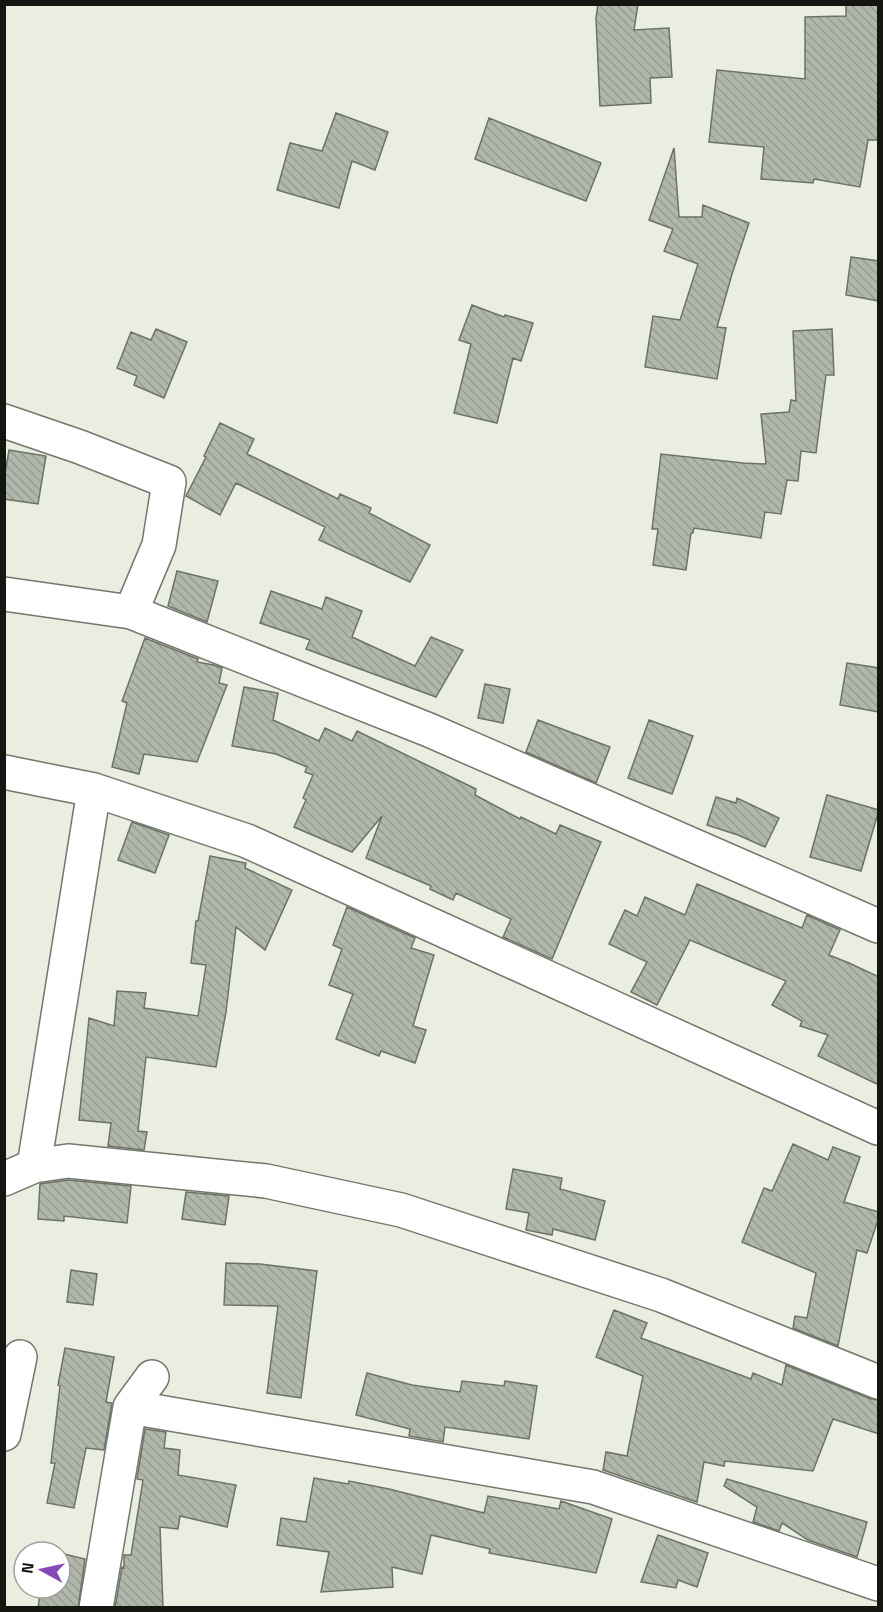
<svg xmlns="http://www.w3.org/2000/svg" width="883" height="1612" viewBox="0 0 883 1612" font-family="'Titillium Web',sans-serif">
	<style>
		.building { fill: url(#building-back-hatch); stroke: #6d7266; stroke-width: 1.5 }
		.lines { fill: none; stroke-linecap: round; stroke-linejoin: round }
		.minor-casing { stroke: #73786c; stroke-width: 36 }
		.minor { stroke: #fff; stroke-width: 33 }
	</style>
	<defs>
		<pattern id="building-back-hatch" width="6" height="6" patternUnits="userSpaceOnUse" patternTransform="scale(1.5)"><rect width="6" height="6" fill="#b2b7ab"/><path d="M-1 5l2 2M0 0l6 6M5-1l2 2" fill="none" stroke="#989d92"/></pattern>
	</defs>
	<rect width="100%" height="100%" fill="#e9eee1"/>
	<path class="building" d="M598 4H638L634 30 669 28 672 77 650 78 651 103 600 106 596 18Z
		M846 4H879V140H868L860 187 814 179 813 183 761 179 764 147 709 142 717 70 805 79V17L846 16Z
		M336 113 388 132 375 170 352 161 339 208 277 190 290 143 322 151Z
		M489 118 601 163 586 201 475 159Z
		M674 148 679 217H702L703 205 749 223 732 274 717 327 726 328 717 379 645 367 653 316 680 320 698 264 664 251 673 229 649 220Z
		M851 257 879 261V301L846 295Z
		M472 305 504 317 505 315 533 323 521 361 513 358 497 423 454 413 471 344 459 340Z
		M156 329 187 342 164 398 134 385 137 376 117 368 131 332 151 340Z
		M832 329 834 375H826L816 453 801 451 798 481 787 480 781 514 765 512 761 538 694 528 693 533H691L686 570 653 565 658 529H652L661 454 743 463 766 464 761 414 789 412 791 400 796 401 793 331Z
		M220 423 254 439 247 454 338 499 340 494 371 508 369 513 430 545 410 582 319 540 325 527 236 483 220 515 186 496 206 457 204 456Z
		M9 450 46 456 38 504 4 499V479Z
		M177 571 218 581 207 622 168 606Z
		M271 591 322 609 326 597 362 611 352 637 415 666 431 637 463 650 436 697 306 649 310 640 260 623Z
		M145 638 198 659 197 662 214 665 222 668 219 683 227 685 197 762 144 754 139 774 112 767 127 703 122 701Z
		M847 663 879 668V712L840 705Z
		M485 684 510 689 503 723 478 718Z
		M244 687 278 693 273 720 319 741 325 728 352 741 357 731 476 789 475 795 520 819 521 817 556 834 560 825 601 842 552 959 503 937 511 919 456 893 453 900 430 889 431 886 366 858 382 816 352 852 294 827 306 800 303 798 313 775 305 772 307 767 276 754 232 746Z
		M538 720 610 747 596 783 526 752Z
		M649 720 693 736 672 794 628 778Z
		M827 795 879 810 861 871 810 857Z
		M716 797 736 803 737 798 779 818 765 847 738 835 707 825Z
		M132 822 169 835 155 873 118 860Z
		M210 856 246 863 245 868 292 890 265 950 236 927 226 1012 216 1067 146 1057 138 1131 147 1132 144 1150 108 1146 111 1123 79 1120 89 1018 114 1026 117 991 146 993 144 1008 198 1016 206 965 191 963 196 921H198Z
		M697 884 802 928 807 915 840 930 829 955 849 963 879 977V1085L818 1056 828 1035 800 1026 802 1021 772 1005 786 981 690 940 657 1005 631 992 647 962 609 944 625 910 637 916 645 897 685 915Z
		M347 907 415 938 411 948 434 955 413 1026 426 1030 415 1063 381 1051 379 1056 336 1039 353 994 329 985 342 949 333 945Z
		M793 1144 828 1160 833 1147 860 1157 844 1202 879 1212V1217L867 1253 857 1250 838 1346 793 1328 795 1316 807 1318 816 1273 742 1242 764 1188 772 1191Z
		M513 1169 562 1178 560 1189 605 1201 595 1240 553 1229 552 1235 526 1230 529 1213 506 1209Z
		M68 1180 131 1186 127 1223 64 1216V1221L38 1219 40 1184Z
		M186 1192 229 1196 225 1225 182 1219Z
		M226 1263 260 1264 317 1271 301 1398 267 1393 278 1306 224 1305Z
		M71 1270 97 1274 93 1305 67 1302Z
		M614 1310 647 1323 641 1338 751 1379 753 1373 782 1385 786 1365 871 1399 879 1400V1434L833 1419 813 1471 725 1461 724 1466 704 1462 697 1502 603 1470 606 1452 627 1456 643 1376 596 1357Z
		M65 1348 114 1357 106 1402 112 1403 104 1450 86 1448 74 1508 47 1503 55 1463H51L60 1386 58 1385Z
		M367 1373 412 1385 460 1392 462 1381 504 1386 505 1381 537 1386 529 1439 445 1427 443 1442 409 1436 410 1429 356 1415Z
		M145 1429 166 1432 164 1448 180 1450 178 1475 236 1485 227 1527 180 1516 178 1529 160 1527 163 1608H115L122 1567 124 1568V1555H131L143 1480 137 1479Z
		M314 1478 348 1484 349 1481 389 1489 484 1513 488 1496 559 1509 561 1501 612 1519 596 1573 489 1553 490 1549 431 1535 422 1574 392 1567 393 1587 321 1592 329 1552 277 1545 281 1518 306 1522Z
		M727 1479 867 1522 857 1557 808 1540 782 1523 779 1531 753 1522 757 1507 724 1486Z
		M658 1535 708 1553 697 1587 678 1580 676 1588 641 1582Z
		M60 1553 85 1559 78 1608H38L41 1588H60Z"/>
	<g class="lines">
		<g class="minor-casing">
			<path id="minor" d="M4 421 80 447 169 482 159 545 131 612
				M4 594 131 612 429 730 878 926
				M4 772 94 790 247 841 878 1128
				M34 1166 94 790
				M4 1179 34 1166 68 1161 266 1181 401 1210 661 1295 878 1382
				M130 1407 593 1487 878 1584
				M4 1434 20 1357
				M96 1608 130 1407 152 1377"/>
		</g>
		<use href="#minor" class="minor"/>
	</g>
	<rect width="883" height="1612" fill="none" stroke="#141612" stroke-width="12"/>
	<g transform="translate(42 1570) rotate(278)"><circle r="28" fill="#ffffff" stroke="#a1a2a0" stroke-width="1.5"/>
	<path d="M0-4.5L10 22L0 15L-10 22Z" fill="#8848bd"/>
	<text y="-9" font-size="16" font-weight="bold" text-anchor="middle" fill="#141612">N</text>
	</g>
</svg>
